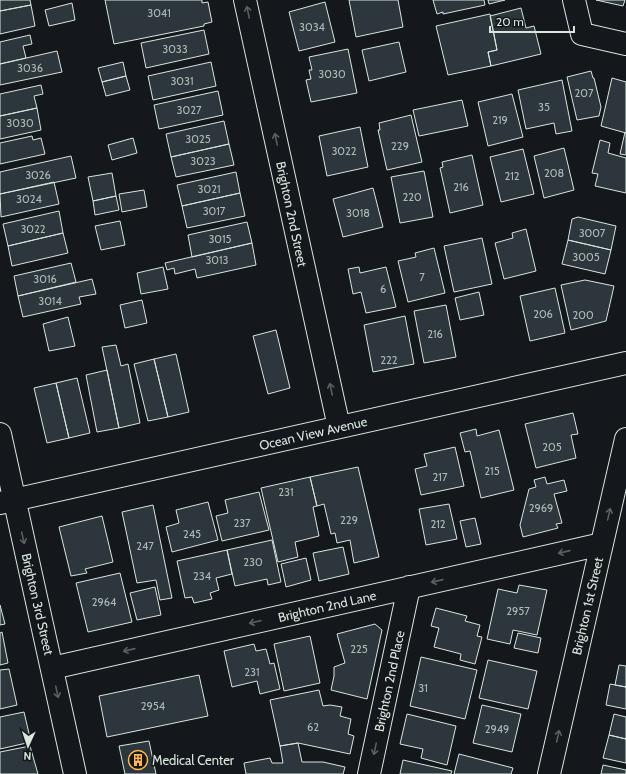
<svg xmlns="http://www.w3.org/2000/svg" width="626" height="774" viewBox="0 0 626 774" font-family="Cabin,sans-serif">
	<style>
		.building { fill: #2c363c; stroke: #d8e6dc }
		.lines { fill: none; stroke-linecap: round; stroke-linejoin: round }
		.minor-casing { stroke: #d8e6dc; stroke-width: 24 }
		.minor { stroke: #14181c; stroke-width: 22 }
		.oneway { stroke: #59605f }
		.labels { text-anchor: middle; stroke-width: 3; stroke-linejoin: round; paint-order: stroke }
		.number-label { font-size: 11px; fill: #adbab4 }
		.street-label { font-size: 13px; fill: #d8e6dc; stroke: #14181c }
		.poi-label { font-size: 13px; fill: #d8e6dc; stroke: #14181c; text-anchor: start }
	</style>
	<rect width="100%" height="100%" fill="#14181c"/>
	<path class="building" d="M0 0H30L31 5 0 11Z
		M105 0H202V3L208 2 212 22 204 24V26L114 44Z
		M349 0H398L403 27 356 37Z
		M433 0H484L485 5 443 14V12L437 14Z
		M488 0H505L489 4Z
		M596 0H625L623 6Z
		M325 2 335 42 299 51 289 12Z
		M72 3 75 20 49 26 45 10Z
		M31 5 35 26 0 34V11Z
		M521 8 526 28 534 26 541 54 491 66 488 52 497 50 490 16Z
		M490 14 497 50 488 52 491 66 448 75 436 26Z
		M204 30 209 54 146 68 141 43Z
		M30 35 32 44 23 46 26 58 0 64V42Z
		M399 42 406 72 369 81 362 50Z
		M348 49 357 93 311 102 306 80 311 79 309 70H312L309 57Z
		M57 51 62 72 0 85V64Z
		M123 62 126 76 102 82 98 68Z
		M211 62 216 86 153 100 148 76Z
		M591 71 593 78H594L601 107 599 116 577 120 567 77Z
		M126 76 130 90 106 96 102 82Z
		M612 78 626 82V133L601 126Z
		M562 80 572 131 556 134 554 123 526 129 518 90Z
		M41 85 43 94 34 96 37 108 0 116V94Z
		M218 91 223 115 159 129 154 105Z
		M512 94 523 137 488 146 478 102Z
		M462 100 468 126 419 136 413 110Z
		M37 108 41 130 0 139V116Z
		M411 115 422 162 387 170 378 130H380L379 123Z
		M224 121 229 144 171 157 166 134Z
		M360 127 368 167 327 176 319 136Z
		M625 132 626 133V155L620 154Z
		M32 136 33 140 41 138 45 154 0 164V143Z
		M133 138 137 153 112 160 108 145Z
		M600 140 610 143 608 153 626 158V193L595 186 598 174 592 173Z
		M229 144 234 165 176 177 171 157Z
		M564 148 574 190 544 198 534 156Z
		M523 149 534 194 501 202 490 157Z
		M472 155 483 205 450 213 440 168 443 167 442 162Z
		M71 156 76 178 0 194V172Z
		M424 171 433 217 400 223 391 177Z
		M236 172 240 193 182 206 177 185Z
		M112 173 116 196 93 201 88 177Z
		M54 182 59 204 1 217 0 194Z
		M373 188 383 227 343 237 333 199Z
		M144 190 147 207 122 212 119 194Z
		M240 193 245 216 187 228 182 206Z
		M116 196 119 210 95 215 93 201Z
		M59 211 63 233 8 246 3 224Z
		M578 217 616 226 611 250 568 240 572 219Z
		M120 221 125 245 101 250 95 226Z
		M247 222 252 243 192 257 188 235Z
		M526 229 536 271 504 279 495 243 513 238 512 233Z
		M63 233 68 253 12 266 8 246Z
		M482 238 492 284 454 292 444 246Z
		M568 240 611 250 605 274 562 264Z
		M252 243 256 265 197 278 195 269 175 274 174 268 167 270 165 263Z
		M434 248 445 293 408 302 398 261 416 257 415 253Z
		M71 263 76 282 18 296 14 276Z
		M163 267 168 289 141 294 137 273Z
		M359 267 360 273 386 267 396 307 366 313 361 292 353 294 348 269Z
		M92 279 96 294 79 297 81 304 23 317 18 296Z
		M585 280 614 286 606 321 571 330 561 285Z
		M555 288 565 333 530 341 520 296Z
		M479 292 484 315 460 320 455 298Z
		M142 300 147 323 125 328 120 305Z
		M446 305 456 357 424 363 414 311Z
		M405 316 414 364 373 372 364 325Z
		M68 317 75 346 49 351 43 324Z
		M276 330 290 388 268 394 253 336Z
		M116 345 121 366 128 364 140 423 119 428 102 347Z
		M176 354 189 412 168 417 154 359Z
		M154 359 168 417 148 421 134 364Z
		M107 370 119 428 97 432 86 375Z
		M77 378 90 433 69 438 56 383Z
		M56 383 69 438 47 443 34 388Z
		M573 413 578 434 571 435 576 458 536 468 525 424Z
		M476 429 477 436 499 430 514 490 481 498 470 451 465 452 460 433Z
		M455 447 464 486 421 495 415 469 427 466 424 454Z
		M358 467 379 557 354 563 350 540 337 543 335 533 331 534 324 504 317 506 310 477Z
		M310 477 317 506 313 507 319 536 295 542 298 557 278 562 261 488Z
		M545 477 547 484 564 480 567 491 554 494 562 523 556 524 558 528 523 537 520 525 529 489 536 487 534 480Z
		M259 492 269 530 222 541 216 516 228 513 225 500Z
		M208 502 218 540 172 552 166 527 179 523 176 510Z
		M449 504 457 539 426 545 419 509Z
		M153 505 172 598 160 600 156 580 137 583 122 512Z
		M102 516 113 562 85 569 87 573 71 576 59 527Z
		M475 518 481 544 466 547 460 521Z
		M272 540 281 582 268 585 267 579 235 586 227 550Z
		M343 547 349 574 319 581 313 553Z
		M227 550 232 574 216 578 219 590 210 593 212 599 194 603 192 597 185 598 177 561Z
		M306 558 311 580 286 587 281 564Z
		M120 573 132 622 88 632 76 583Z
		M519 585 547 590 537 635 513 630 510 644 487 639 498 589 517 593Z
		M155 587 161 615 137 620 130 593Z
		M0 605 5 624 0 625Z
		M436 608 467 616 465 621 480 625 477 636 482 637 475 664 460 660 461 654 434 647 439 628 431 626Z
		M375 624 382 630 367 699 331 690 334 676V667L345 663 337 634Z
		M2 632 8 663 0 665V633Z
		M518 633 541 638 538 653 514 648Z
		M310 636 320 683 284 691 274 644Z
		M254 644 256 651 266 649 270 664 274 663 280 689 260 694 257 681 232 687 224 651Z
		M421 657 477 670 465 719 410 706Z
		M488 660 537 671 528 709 479 698Z
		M619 665 626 666V687L615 685Z
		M9 669 17 705 0 709V670Z
		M199 675 208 716 107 737 99 696Z
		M610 684 626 687V709L606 705Z
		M319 690 323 706 330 705 342 707 340 716 351 719 348 734 354 736 350 754 298 743 280 746 270 700Z
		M482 705 521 714 512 752 473 743Z
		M24 712 31 742 0 749V717Z
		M407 714 456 726 447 765 421 758 423 749 400 744Z
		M614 714 626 717V739L609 735Z
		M609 735 626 739V763L603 758Z
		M149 741 156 774H125L119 746Z
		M298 743 302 762H323L345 767 343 774H246L244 763 270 758 272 763H283L280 746Z
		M30 746 38 774H0V752Z
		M459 754 513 768 511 774H454Z
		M403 760 452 771 451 774H400Z
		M603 765 626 770V774H601Z"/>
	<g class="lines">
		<g class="minor-casing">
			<path id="minor" d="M245 0 339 427
				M574 0 582 34 626 44
				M0 434 75 774
				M0 503 626 363
				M52 668 602 544
				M369 774 409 587
				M549 774 626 439"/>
		</g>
		<use href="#minor" class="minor"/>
	</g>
	<defs><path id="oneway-shaft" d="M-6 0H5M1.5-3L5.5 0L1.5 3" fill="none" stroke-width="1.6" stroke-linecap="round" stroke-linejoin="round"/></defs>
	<g class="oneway">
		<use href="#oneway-shaft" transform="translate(248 12) rotate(-102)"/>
		<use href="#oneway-shaft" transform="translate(276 139) rotate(-102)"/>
		<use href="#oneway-shaft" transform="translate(331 389) rotate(-102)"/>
		<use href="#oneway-shaft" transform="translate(609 514) rotate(-77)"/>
		<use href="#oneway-shaft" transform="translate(23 538) rotate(77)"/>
		<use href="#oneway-shaft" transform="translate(564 552) rotate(167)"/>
		<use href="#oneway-shaft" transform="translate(437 581) rotate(167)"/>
		<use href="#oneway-shaft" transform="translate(255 622) rotate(167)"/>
		<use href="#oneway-shaft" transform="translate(129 650) rotate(167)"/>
		<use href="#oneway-shaft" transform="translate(57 692) rotate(78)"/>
		<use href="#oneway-shaft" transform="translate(558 736) rotate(-77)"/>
		<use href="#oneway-shaft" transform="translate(375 749) rotate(102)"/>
	</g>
	<defs>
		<g id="building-ring" transform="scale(1)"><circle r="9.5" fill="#14181c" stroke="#ffb74d" stroke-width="1.5"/><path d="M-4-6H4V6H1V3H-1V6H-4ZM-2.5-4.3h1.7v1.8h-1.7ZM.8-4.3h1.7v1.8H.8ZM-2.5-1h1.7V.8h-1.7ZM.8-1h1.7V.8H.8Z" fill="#ffb74d"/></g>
	</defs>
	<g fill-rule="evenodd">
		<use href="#building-ring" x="138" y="760"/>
	</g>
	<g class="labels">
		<g class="number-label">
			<text x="159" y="17">3041</text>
			<text x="312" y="31">3034</text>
			<text x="175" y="53">3033</text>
			<text x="30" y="72">3036</text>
			<text x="332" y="78">3030</text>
			<text x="182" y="85">3031</text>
			<text x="584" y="97">207</text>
			<text x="544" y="111">35</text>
			<text x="189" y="114">3027</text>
			<text x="500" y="124">219</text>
			<text x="20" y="127">3030</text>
			<text x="198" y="143">3025</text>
			<text x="400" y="150">229</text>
			<text x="344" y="155">3022</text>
			<text x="203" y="165">3023</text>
			<text x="554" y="177">208</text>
			<text x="38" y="179">3026</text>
			<text x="512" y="180">212</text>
			<text x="461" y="191">216</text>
			<text x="209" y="193">3021</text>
			<text x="412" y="201">220</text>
			<text x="29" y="203">3024</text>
			<text x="214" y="215">3017</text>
			<text x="358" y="217">3018</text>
			<text x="33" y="233">3022</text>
			<text x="592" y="237">3007</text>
			<text x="220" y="243">3015</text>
			<text x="586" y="261">3005</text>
			<text x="217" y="264">3013</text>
			<text x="422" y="281">7</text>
			<text x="45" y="283">3016</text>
			<text x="383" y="293">6</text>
			<text x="50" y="305">3014</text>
			<text x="543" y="318">206</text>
			<text x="583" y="319">200</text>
			<text x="435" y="338">216</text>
			<text x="389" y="364">222</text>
			<text x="552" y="451">205</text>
			<text x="492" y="475">215</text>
			<text x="440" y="481">217</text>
			<text x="286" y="496">231</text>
			<text x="541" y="512">2969</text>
			<text x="349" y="524">229</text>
			<text x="242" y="527">237</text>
			<text x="438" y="528">212</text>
			<text x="192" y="538">245</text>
			<text x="145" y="550">247</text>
			<text x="253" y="566">230</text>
			<text x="202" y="580">234</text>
			<text x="104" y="606">2964</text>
			<text x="518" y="615">2957</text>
			<text x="359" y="653">225</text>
			<text x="252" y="676">231</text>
			<text x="423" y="692">31</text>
			<text x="153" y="710">2954</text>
			<text x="313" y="731">62</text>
			<text x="497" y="733">2949</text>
		</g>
		<g class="street-label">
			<text transform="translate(292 214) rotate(78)" y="5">Brighton 2nd Street</text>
			<text transform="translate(313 433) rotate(-13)" y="5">Ocean View Avenue</text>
			<text transform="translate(38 604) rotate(77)" y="5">Brighton 3rd Street</text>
			<text transform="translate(327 606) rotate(-13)" y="5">Brighton 2nd Lane</text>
			<text transform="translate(587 606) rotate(-77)" y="5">Brighton 1st Street</text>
			<text transform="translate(389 681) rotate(-78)" y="5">Brighton 2nd Place</text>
		</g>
		<g class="poi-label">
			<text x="152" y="765">Medical Center</text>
		</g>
	</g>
	<g transform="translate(28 746) rotate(183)" stroke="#14181c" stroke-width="3" paint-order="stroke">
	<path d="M0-3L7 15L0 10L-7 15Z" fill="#d8e6dc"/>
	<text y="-6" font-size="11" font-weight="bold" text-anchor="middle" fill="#d8e6dc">N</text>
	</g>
	<path d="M490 26v6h84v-6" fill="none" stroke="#d8e6dc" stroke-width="2"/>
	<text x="496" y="26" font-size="12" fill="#d8e6dc" stroke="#14181c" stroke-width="3" paint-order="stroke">20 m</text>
</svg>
